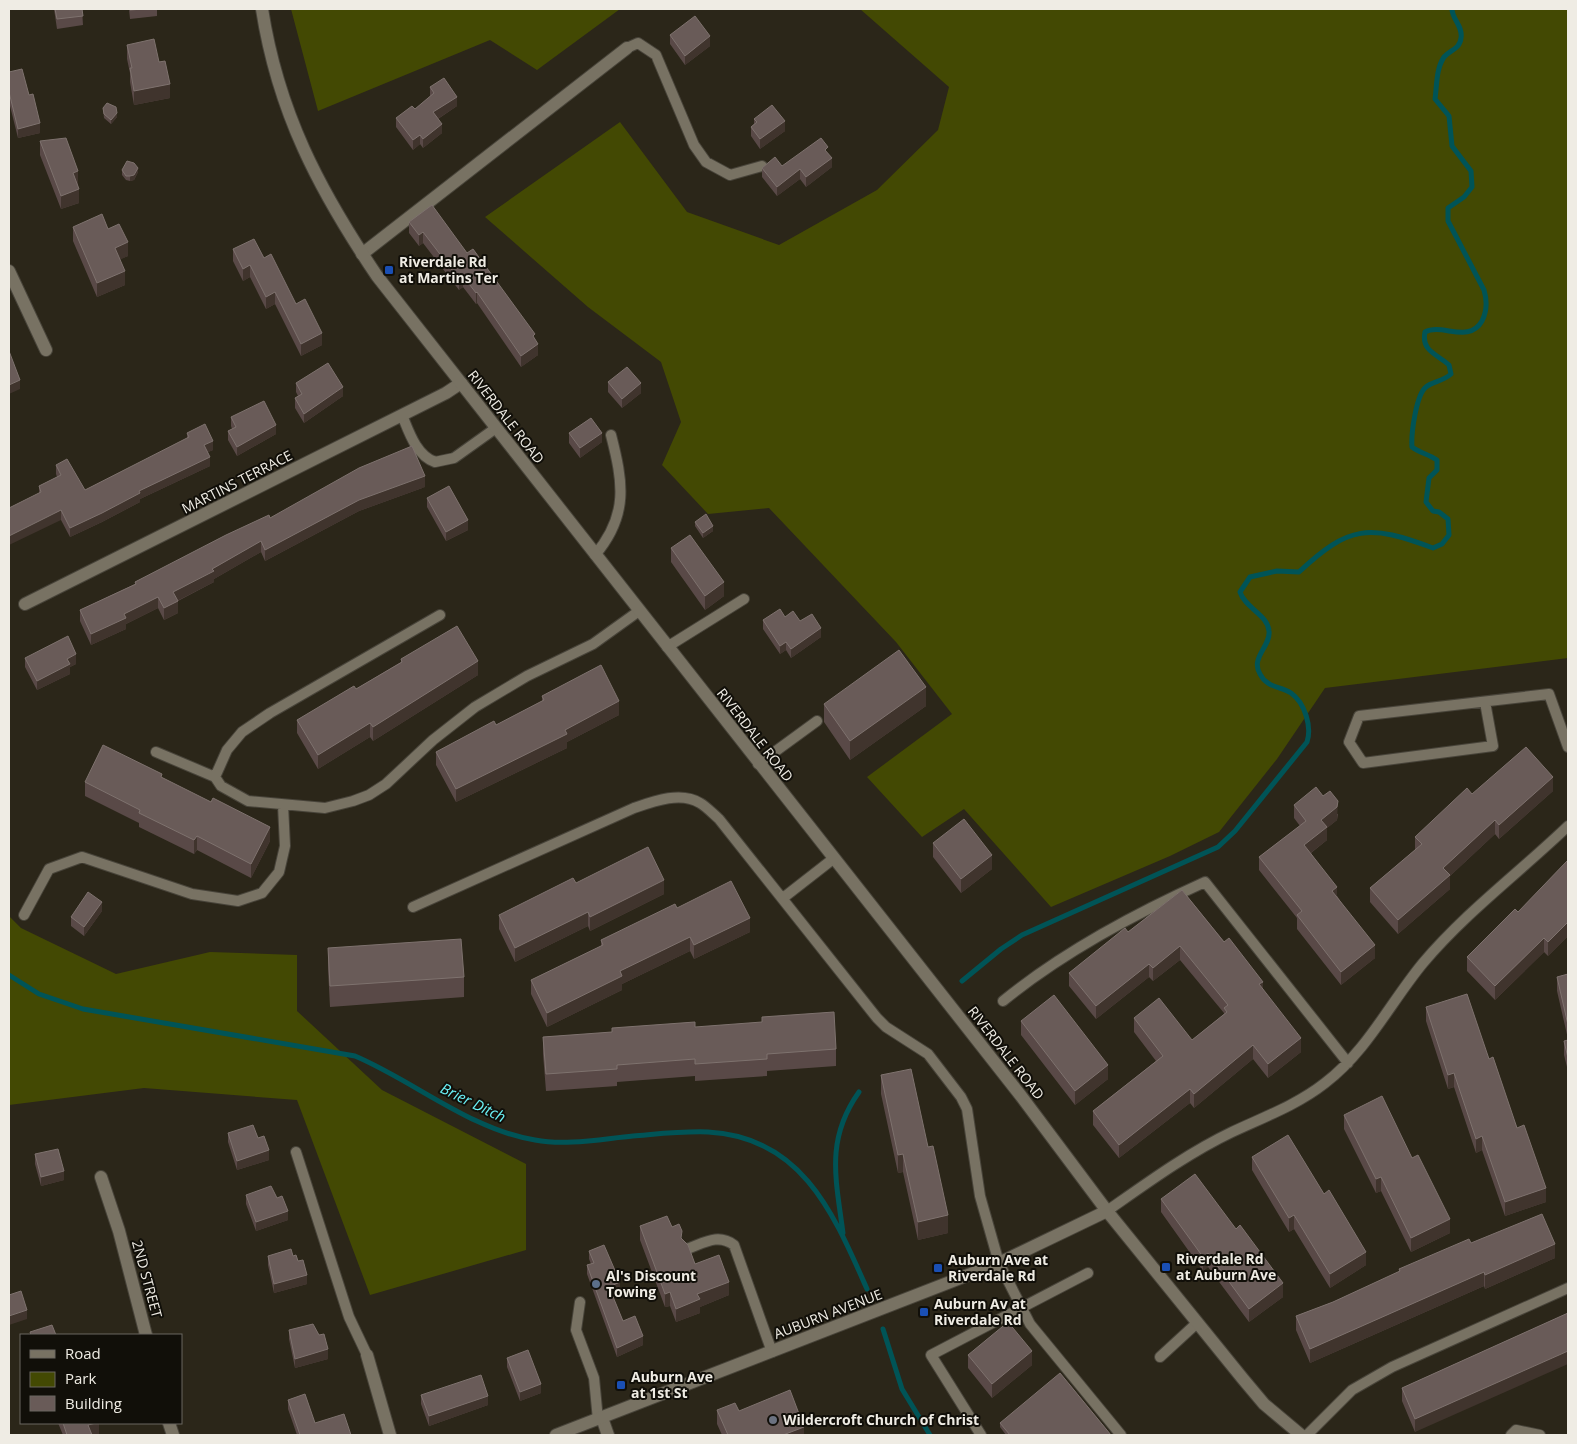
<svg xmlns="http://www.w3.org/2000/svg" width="1577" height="1444" viewBox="0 0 1577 1444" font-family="'Open Sans',sans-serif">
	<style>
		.green { fill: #434903 }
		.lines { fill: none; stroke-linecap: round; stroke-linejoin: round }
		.stream { stroke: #005457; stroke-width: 5 }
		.lane-casing { stroke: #48443a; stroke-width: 12 }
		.street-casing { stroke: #48443a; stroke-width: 14 }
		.secondary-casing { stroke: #48443a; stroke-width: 14 }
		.lane { stroke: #787263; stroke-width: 10 }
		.street { stroke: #787263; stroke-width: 12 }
		.secondary { stroke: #787263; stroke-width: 12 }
		.wall { fill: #594947 }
		.shaded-wall { fill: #40342d }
		.building { fill: #695b58; stroke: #7e726e }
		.transit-dot { fill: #1a4fb4; stroke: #110f09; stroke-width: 2 }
		.service-dot { fill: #5c6f8a; stroke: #110f09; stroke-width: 2 }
		.worship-dot { fill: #6b7280; stroke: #110f09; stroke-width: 2 }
		.labels { text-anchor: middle; stroke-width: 4; stroke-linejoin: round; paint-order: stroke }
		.poi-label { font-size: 14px; font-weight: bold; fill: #efece4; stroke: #110f09; text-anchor: start }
		.street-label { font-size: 14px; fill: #efece4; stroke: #110f09 }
		.water-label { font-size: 15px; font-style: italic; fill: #6af0f5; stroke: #110f09 }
	</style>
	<rect width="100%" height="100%" fill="#2b2619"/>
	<path class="green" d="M291 9H620L537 70 490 40 318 111Z
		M860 9H1568V658L1325 688 1277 759 1219 832 1170 856 1051 907 964 809 922 837 867 777 952 714 896 642 769 508 708 514 662 465 681 422 661 362 588 307 485 217 620 122 687 212 779 245 877 190 938 130 949 87Z
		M9 916 21 928 116 974 210 952 297 955V1011L382 1090 526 1164V1250L370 1295 297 1100 144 1088 9 1105Z"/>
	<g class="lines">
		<path class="stream" d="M9 975 39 994 83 1009 355 1056C414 1081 471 1130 535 1140 566 1146 601 1139 633 1136 658 1134 683 1131 708 1132 803 1137 834 1215 867 1289
			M962 981 1001 949 1022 935 1218 847 1235 831 1307 742C1312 727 1305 703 1291 693 1280 686 1267 688 1260 674 1250 658 1271 646 1269 631 1268 615 1245 608 1240 592L1250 577 1277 571 1299 572C1349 525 1369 524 1433 548L1442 544 1449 535 1448 519 1439 512 1433 511 1426 502 1429 478 1437 470V460C1428 454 1420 453 1412 447 1411 434 1416 395 1426 387 1433 381 1442 382 1451 374L1449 365C1437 354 1421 351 1425 332 1442 323 1469 344 1482 321 1487 311 1487 300 1484 290L1448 221V208L1464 197 1472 187 1471 171 1452 146 1449 116 1435 99C1437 85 1436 69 1444 57 1450 50 1460 49 1461 38 1463 26 1452 19 1452 9
			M843 1233C836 1179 825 1140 859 1092
			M883 1329 902 1389 930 1435"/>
		<g class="lane-casing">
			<path id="lane" d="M627 48 638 43 656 55 694 145 706 162 730 175 762 166
				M402 415C409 432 416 455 435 462L454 458 496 428
				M595 555C629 515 623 482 611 435
				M440 615 270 713 242 732 227 750 215 777 221 786 248 801 325 808 353 801 369 795 386 784 433 740 475 707 527 676 593 644 639 611
				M667 647 744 599
				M1485 702 1493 746 1363 763 1349 742 1359 716 1549 694 1568 747
				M156 752 215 777
				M758 764 817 721
				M783 898 833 859
				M413 907 634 808C654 801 681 791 700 803 707 807 713 814 719 819L877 1018 886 1027 928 1054 961 1097 967 1109 980 1196 999 1263 1030 1324 1121 1435
				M24 915 49 869 82 857 192 894 238 901 262 893 279 872 285 846 283 805
				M1003 1001C1063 952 1134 914 1205 882L1348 1063
				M296 1152 349 1317 367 1355
				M1107 1211C1147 1183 1188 1153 1232 1132 1264 1117 1297 1105 1325 1083 1367 1051 1390 1003 1423 963 1466 912 1520 872 1568 826
				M687 1249C704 1243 718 1233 734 1245L772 1352
				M580 1302 576 1330 594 1378 598 1420
				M1160 1357 1197 1323
				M981 1435 931 1355 1088 1273
				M1307 1435 1352 1390 1392 1367 1568 1288
				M1511 1435 1516 1430 1540 1435"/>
		</g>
		<g class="street-casing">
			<path id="street" d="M362 254 627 48
				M9 271 46 350
				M25 604 446 393 461 383
				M101 1177 119 1231 146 1335
				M367 1355 390 1435
				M602 1418 608 1435
				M169 1423 173 1435"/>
		</g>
		<g class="secondary-casing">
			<path id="secondary" d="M262 9C278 112 319 190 377 276L1021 1096 1107 1211 1243 1379 1264 1404 1301 1435
				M556 1435 999 1263 1107 1211"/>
		</g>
		<use href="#lane" class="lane"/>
		<use href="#street" class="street"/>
		<use href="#secondary" class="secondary"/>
	</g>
	<path class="wall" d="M9 9 10 18V27H9Z
		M54 9H82L83 25 57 29Z
		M129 9H157V16L130 19Z
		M670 35 710 46 685 65 670 44Z
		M127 45 159 62 170 98 134 105 130 82V73L127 59Z
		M9 72 40 133 18 138 9 102Z
		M430 87 457 106 438 119 442 133 423 148 420 144 413 150 396 127V118L415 109 430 97Z
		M103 108 117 117 111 124 104 118Z
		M754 119 785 131 760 149 751 136V127L754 124Z
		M40 141 78 185 79 203 61 209 40 155Z
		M828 153 832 167 806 187 800 179 777 196 762 177V168L782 166Z
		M122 170 138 172 134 180 130 181 126 180 122 175Z
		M409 222 467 253 535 339 538 355 521 367 477 303 476 304 463 287 459 290 423 243 419 246 409 233Z
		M73 227 108 229 128 256 120 259 125 285 97 297 73 241Z
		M233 249 264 258 296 304 322 345 301 356 275 304 266 309 250 277 243 281 233 261Z
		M608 382 641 393 622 408 608 392Z
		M296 383 343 396 304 423 295 408V398L298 396 296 392Z
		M231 417 276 434 237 456 228 440V431L232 429 231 426Z
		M187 433 213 450 208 452 210 466 140 499V502L102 522 70 537 61 520 39 493V486L57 477 56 474V465L85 490 187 439Z
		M569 433 602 442 580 458 569 443Z
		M425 487 359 511 265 561 261 552 214 579V582L178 601V613L164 620 158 608 126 624V629L91 645 80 621V610L135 584V582L270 518Z
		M427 498 468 530 446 541 427 507Z
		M695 522 713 531 703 538 695 526Z
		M671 548 724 596 705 610 671 562Z
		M785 617 800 621 821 637 791 658 786 650 780 654 763 629V620Z
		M25 658 76 664 70 667V674L37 690 25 667Z
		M401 659 478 675 373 741 370 737 318 769 297 733V720L356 689 401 662Z
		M542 696 619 715 567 742V748L456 802 436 765V752L496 725 542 701Z
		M824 704 926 706 850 760 824 722Z
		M162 778 270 841 251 878 197 850 194 854 139 827V823L85 796V782Z
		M1553 791 1499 839 1495 834 1450 876V889L1398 934 1370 902V888L1415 850V837L1472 794Z
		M1294 805 1338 814 1337 820 1327 828V840L1311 853 1375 958 1341 985 1297 929V918L1259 870V857L1300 826 1294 818Z
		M933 843 992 869 961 893 933 857Z
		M1568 863V936L1548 956 1544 952 1495 1000 1467 971V957L1518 912Z
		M576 883 664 894 590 931 588 926 515 962 499 929V915Z
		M1182 890 1263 989 1301 1052 1268 1078 1253 1059 1194 1108 1190 1103 1119 1158 1093 1125V1111L1156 1061 1134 1032V1018L1192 1040 1224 1014V1013L1180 960 1153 981 1149 977 1096 1019 1069 986V973L1128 932Z
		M677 908 750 932 694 959 690 951 622 984V990L547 1027 531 994V980L601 946V940Z
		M102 911 84 936 71 926V917Z
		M328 948 464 977V997L330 1007 328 969Z
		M1568 974V1039L1557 991V977Z
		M1426 1007 1489 1059 1517 1128 1546 1202 1505 1216 1482 1150 1476 1153 1454 1087 1448 1089 1426 1021Z
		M1021 1021 1108 1079 1075 1105 1021 1035Z
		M695 1027 836 1049V1066L767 1071V1076L695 1081V1076L617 1082V1086L546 1091 543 1054V1037Z
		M1568 1040V1071L1564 1055V1041Z
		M881 1075 928 1147 948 1233 918 1240 903 1172 898 1173 881 1094Z
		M1344 1115 1450 1233 1411 1252 1381 1191 1376 1193 1344 1129Z
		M228 1133 258 1138 269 1160 237 1170 228 1142Z
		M35 1154 64 1180 41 1186 35 1164Z
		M1252 1157 1366 1265 1330 1288 1294 1229 1289 1232 1252 1170Z
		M246 1195 288 1220 256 1231 246 1204Z
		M1161 1199 1283 1297 1249 1322 1208 1267 1203 1271 1161 1212Z
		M640 1226 672 1227 682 1239 695 1264 729 1295 700 1307V1313L676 1322 670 1306 665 1307 640 1240Z
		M1471 1243 1555 1258 1485 1289 1484 1286 1310 1363 1296 1330V1316L1333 1302 1399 1272V1269Z
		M589 1251 620 1291 612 1294 623 1321 643 1345 617 1357 587 1274V1265L591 1264 589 1259Z
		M268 1256H293L298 1261 307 1284 274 1293 268 1265Z
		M1568 1313 1415 1432 1402 1401V1388Z
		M289 1330 328 1359 295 1368 289 1339Z
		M968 1355 1032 1365 992 1398 968 1368Z
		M507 1358 541 1393 520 1401 507 1367Z
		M421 1395 488 1405 429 1426 421 1404Z
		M288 1400 315 1423 351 1435H297L288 1409Z
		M717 1410 804 1435H722L717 1424Z
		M58 1423H99V1435H63Z
		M1000 1423 1111 1435H1006L1000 1427Z"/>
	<path class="shaded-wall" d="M710 36V46L685 65V56Z
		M170 84V98L134 105V91Z
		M457 97V106L433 122V112Z
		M117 113V117L111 124V120Z
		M785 121V131L760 149V139Z
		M40 123V133L18 138V129Z
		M442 124V133L423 148V139Z
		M420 135V144L413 150V140Z
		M832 158V167L806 187V177Z
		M138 168V172L134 180 130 181V176Z
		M800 169V179L777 196V187Z
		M78 171V185L73 187V173Z
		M79 189V203L61 209V196Z
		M423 232V243L419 246V235Z
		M128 242V256L115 262V248Z
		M250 265V277L243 281V269Z
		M125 271V285L97 297V283Z
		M463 276V287L459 290V279Z
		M275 292V304L266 309V297Z
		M477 292V303L476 304V293Z
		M322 333V345L301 356V344Z
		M538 344V355L521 367V356Z
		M20 380V389L9 394V385Z
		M641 383V393L622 408V399Z
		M343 387V396L304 423V414Z
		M276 425V434L237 456V447Z
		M602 433V442L580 458V448Z
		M213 441V450L204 454V445Z
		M210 457V466L140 499V502L102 522 70 537V528L139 491Z
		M425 476V487L359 511 265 561V550L359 500Z
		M61 510V520L9 545V536Z
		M468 520V530L446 541V532Z
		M713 526V531L703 538V533Z
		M261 541V552L214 579V582L173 603V592Z
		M724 582V596L705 610V596Z
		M158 597V608L126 624V629L91 645V634L124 614Z
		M178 601V613L164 620V608Z
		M821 628V637L791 658V649Z
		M786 642V650L780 654V646Z
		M76 654V664L70 667V674L37 690V681L67 659Z
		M478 661V675L373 741V727Z
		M926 687V706L850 760V741Z
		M619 701V715L567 742V748L456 802V789L565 730Z
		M370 723V737L318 769V755Z
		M1553 777V791L1499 839V825Z
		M1338 801 1337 820 1327 828V840L1304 858V845L1321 820Z
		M1495 820V834L1450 876V889L1398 934V920L1443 868Z
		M270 827V841L251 878V864Z
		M197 836V850L194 854V840Z
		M992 855V869L961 893V879Z
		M664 880V894L590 931V917Z
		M1337 887V900L1332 891Z
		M102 902V911L84 936V927Z
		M588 912V926L515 962V948Z
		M750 918V932L694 959V945Z
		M1568 922V936L1548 956V942Z
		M690 937V951L622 984V990L547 1027V1013L620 971Z
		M1544 938V952L1495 1000V986Z
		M1375 945V958L1341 985V972Z
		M1180 946V960L1153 981V968Z
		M1149 964V977L1096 1019V1006Z
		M1263 982V995L1259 984Z
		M1301 1038V1052L1268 1078V1064Z
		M1253 1045V1059L1194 1108V1094Z
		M1108 1065V1079L1075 1105V1091Z
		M1454 1073V1087L1448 1089V1075Z
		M1190 1089V1103L1119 1158V1145Z
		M1482 1136V1150L1476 1153V1139Z
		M269 1150V1160L237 1170V1161Z
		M903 1154V1172L898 1173V1155Z
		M64 1171V1180L41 1186V1177Z
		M1381 1177V1191L1376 1193V1179Z
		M1546 1188V1202L1505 1216V1202Z
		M288 1211V1220L256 1231V1222Z
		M948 1215V1233L918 1240V1222Z
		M1294 1215V1229L1289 1232V1218Z
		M1450 1219V1233L1411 1252V1238Z
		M1555 1244V1258L1485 1289V1275Z
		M1366 1252V1265L1330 1288V1274Z
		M1208 1253V1267L1203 1271V1257Z
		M1484 1272V1286L1310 1363V1349Z
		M307 1275V1284L274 1293V1284Z
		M620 1282V1291L609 1295V1287Z
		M729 1282V1295L700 1307V1313L676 1322V1309L697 1294Z
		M1283 1283V1297L1249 1322V1309Z
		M670 1292V1306L665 1307V1294Z
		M27 1310V1319L9 1325V1316Z
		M643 1336V1345L617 1357V1348Z
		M328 1349V1359L295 1368V1359Z
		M1032 1351V1365L992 1398V1384Z
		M1568 1351V1364L1415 1432V1419Z
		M541 1384V1393L520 1401V1392Z
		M488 1396V1405L429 1426V1416Z
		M96 1423H99V1435H88V1425Z
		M804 1427V1435H783Z"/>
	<path class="building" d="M55 9H82L83 16 57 19Z
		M130 9H143L130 10Z
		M695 16 710 36 685 56 670 35Z
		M154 39 159 62 165 61 170 84 134 91 130 68H132L127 45Z
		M22 69 29 95 33 94 40 123 18 129 9 92V72Z
		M444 78 457 97 433 112 442 124 423 139 420 135 413 140 396 118 412 106 415 109 434 93 430 87Z
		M107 103 116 107 117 113 111 120 104 114 103 108Z
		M772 105 785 121 760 139 751 127 757 122 754 119Z
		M66 138 78 171 73 173 79 189 61 196 40 141Z
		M821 138 828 147 825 150 832 158 806 177 800 169 777 187 762 168 775 157 782 166Z
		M127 161 134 163 138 168 134 175 130 176H126L122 170Z
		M432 205 467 253 473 249 535 334 533 336 538 344 521 356 477 292 476 293 463 276 459 279 423 232 419 235 409 222Z
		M102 214 108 229 119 224 128 242 115 248 125 271 97 283 73 227Z
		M254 239 264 258 271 254 296 304 305 299 322 333 301 344 275 292 266 297 250 265 243 269 233 249Z
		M9 351 20 380 9 385Z
		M328 363 343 387 304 414 295 398 302 394 296 383Z
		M627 367 641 383 622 399 608 382Z
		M264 401 276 425 237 447 228 431 236 427 231 417Z
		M591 418 602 433 580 448 569 433Z
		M205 424 213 441 204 445 210 457 139 491 140 493 102 513 70 528 61 510 9 536V508L41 492 39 486 61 475 56 465 67 459 85 490 189 437 187 433Z
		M412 446 425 476 359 500 265 550 261 541 212 569 214 571 173 592 178 601 164 608 158 597 124 614 126 618 91 634 80 610 136 584 135 582 226 535 269 515 270 518 359 468Z
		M449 486 468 520 446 532 427 498Z
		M706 514 713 526 703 533 695 522Z
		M690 535 724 582 705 596 671 548Z
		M780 609 785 617 793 611 800 621 812 614 821 628 791 649 786 642 780 646 763 620Z
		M457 626 478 661 373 727 370 723 318 755 297 720 354 686 356 689 402 662 401 659Z
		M68 636 76 654 67 659 70 664 37 681 25 658Z
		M899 650 926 687 850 741 824 704Z
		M601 665 619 701 565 730 567 734 456 789 436 752 494 721 496 725 544 700 542 696Z
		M103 745 162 774 161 777 211 802 213 798 270 827 251 864 197 836 194 840 139 813 140 810 85 782Z
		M1526 747 1553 777 1499 825 1495 820 1443 868 1450 875 1398 920 1370 888 1422 844 1415 837 1467 788 1472 794Z
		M1316 787 1323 796 1330 791 1338 801 1337 807 1321 820 1327 827 1304 845 1337 887 1332 891 1375 945 1341 972 1297 915 1302 911 1259 857 1306 821 1294 805Z
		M964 819 992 855 961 879 933 843Z
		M648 847 664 880 590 917 588 912 515 948 499 915 573 878 576 883Z
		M1567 861 1568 863V922L1548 942 1544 938 1495 986 1467 957 1515 909 1518 912Z
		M731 881 750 918 694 945 690 937 620 971 622 976 547 1013 531 980 603 945 601 940 675 904 677 908Z
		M1182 890 1224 942 1229 938 1263 982 1259 984 1301 1038 1268 1064 1253 1045 1194 1094 1190 1089 1119 1145 1093 1111 1163 1056 1134 1018 1159 998 1192 1040 1227 1012 1224 1008 1228 1005 1180 946 1153 968 1149 964 1096 1006 1069 973 1125 928 1128 932Z
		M88 892 102 902 84 927 71 917Z
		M461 939 464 977 330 986 328 948Z
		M1568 974V1025L1557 977Z
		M1467 994 1489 1059 1493 1057 1517 1128 1524 1125 1546 1188 1505 1202 1482 1136 1476 1139 1454 1073 1448 1075 1426 1007Z
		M1054 995 1108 1065 1075 1091 1021 1021Z
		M834 1012 836 1049 767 1054V1059L695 1064V1059L617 1065V1069L546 1074 543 1037 612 1032V1028L695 1022V1027L762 1022V1017Z
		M1568 1040V1058L1564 1041Z
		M911 1069 928 1147 933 1146 948 1215 918 1222 903 1154 898 1155 881 1075Z
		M1382 1096 1412 1158 1418 1155 1450 1219 1411 1238 1381 1177 1376 1179 1344 1115Z
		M253 1125 258 1138 264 1136 269 1150 237 1161 228 1133Z
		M1288 1135 1324 1194 1329 1190 1366 1252 1330 1274 1294 1215 1289 1218 1252 1157Z
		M58 1149 64 1171 41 1177 35 1154Z
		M1195 1174 1236 1229 1240 1225 1283 1283 1249 1309 1208 1253 1203 1257 1161 1199Z
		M271 1186 277 1198 282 1196 288 1211 256 1222 246 1195Z
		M1542 1214 1555 1244 1485 1275 1484 1272 1310 1349 1296 1316 1333 1302 1400 1271 1399 1269 1469 1239 1471 1243Z
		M667 1216 672 1227 679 1224 682 1231 681 1238 688 1245 695 1264 719 1255 729 1282 697 1294 700 1299 676 1309 670 1292 665 1294 640 1226Z
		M604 1245 620 1282 609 1287 623 1321 635 1316 643 1336 617 1348 587 1265 594 1263 589 1251Z
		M291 1249 293 1256 296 1255 298 1261 303 1260 307 1275 274 1284 268 1256Z
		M21 1291 27 1310 9 1316V1295Z
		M1568 1313V1351L1415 1419 1402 1388Z
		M1008 1322 1032 1351 992 1384 968 1355Z
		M313 1324 319 1335 324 1334 328 1349 295 1359 289 1330Z
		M52 1325 56 1335H31L30 1332Z
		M528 1350 541 1384 520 1392 507 1358Z
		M1060 1373 1111 1435H1010L1000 1423Z
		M481 1375 488 1396 429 1416 421 1395Z
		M790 1390 804 1427 783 1435H728L717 1410 735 1403 739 1411Z
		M305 1394 315 1423 344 1414 351 1435H300L288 1400Z
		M63 1423H96L88 1425 92 1435H67Z"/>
	<g class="transit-dot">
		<rect x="384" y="265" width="10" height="10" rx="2.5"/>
		<rect x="1161" y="1262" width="10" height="10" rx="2.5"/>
		<rect x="933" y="1263" width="10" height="10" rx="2.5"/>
		<rect x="919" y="1307" width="10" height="10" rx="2.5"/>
		<rect x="616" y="1380" width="10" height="10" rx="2.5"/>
	</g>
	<circle class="service-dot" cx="596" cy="1284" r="5"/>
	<circle class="worship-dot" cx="773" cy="1420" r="5"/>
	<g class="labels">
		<g class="poi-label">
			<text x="399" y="267">Riverdale Rd<tspan x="399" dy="16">at Martins Ter</tspan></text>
			<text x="1176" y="1264">Riverdale Rd<tspan x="1176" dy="16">at Auburn Ave</tspan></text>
			<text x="948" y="1265">Auburn Ave at<tspan x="948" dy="16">Riverdale Rd</tspan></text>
			<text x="606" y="1281">Al's Discount<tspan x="606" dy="16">Towing</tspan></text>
			<text x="934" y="1309">Auburn Av at<tspan x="934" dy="16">Riverdale Rd</tspan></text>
			<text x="631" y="1382">Auburn Ave<tspan x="631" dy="16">at 1st St</tspan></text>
			<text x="783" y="1425">Wildercroft Church of Christ</text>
		</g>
		<g class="street-label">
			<text transform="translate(506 417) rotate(52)" y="5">RIVERDALE ROAD</text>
			<text transform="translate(237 482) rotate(-27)" y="5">MARTINS TERRACE</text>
			<text transform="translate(755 735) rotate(52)" y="5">RIVERDALE ROAD</text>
			<text transform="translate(1006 1053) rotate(52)" y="5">RIVERDALE ROAD</text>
			<text transform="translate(147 1279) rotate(75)" y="5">2ND STREET</text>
			<text transform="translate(828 1314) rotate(-21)" y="5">AUBURN AVENUE</text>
		</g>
		<g class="water-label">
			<text transform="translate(473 1103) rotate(26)" y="5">Brier Ditch</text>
		</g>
	</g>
	<rect width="1577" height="1444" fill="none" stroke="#efece4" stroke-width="20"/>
	<rect x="20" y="1334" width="162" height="90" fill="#110f09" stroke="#6a6761"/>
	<rect x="30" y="1350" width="25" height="8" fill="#787263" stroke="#6a6761"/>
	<text x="65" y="1359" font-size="15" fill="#efece4">Road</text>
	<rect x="30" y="1372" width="25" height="15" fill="#434903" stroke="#6a6761"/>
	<text x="65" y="1384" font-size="15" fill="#efece4">Park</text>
	<rect x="30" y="1396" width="25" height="15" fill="#695b58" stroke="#6a6761"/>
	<text x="65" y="1409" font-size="15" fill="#efece4">Building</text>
</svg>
